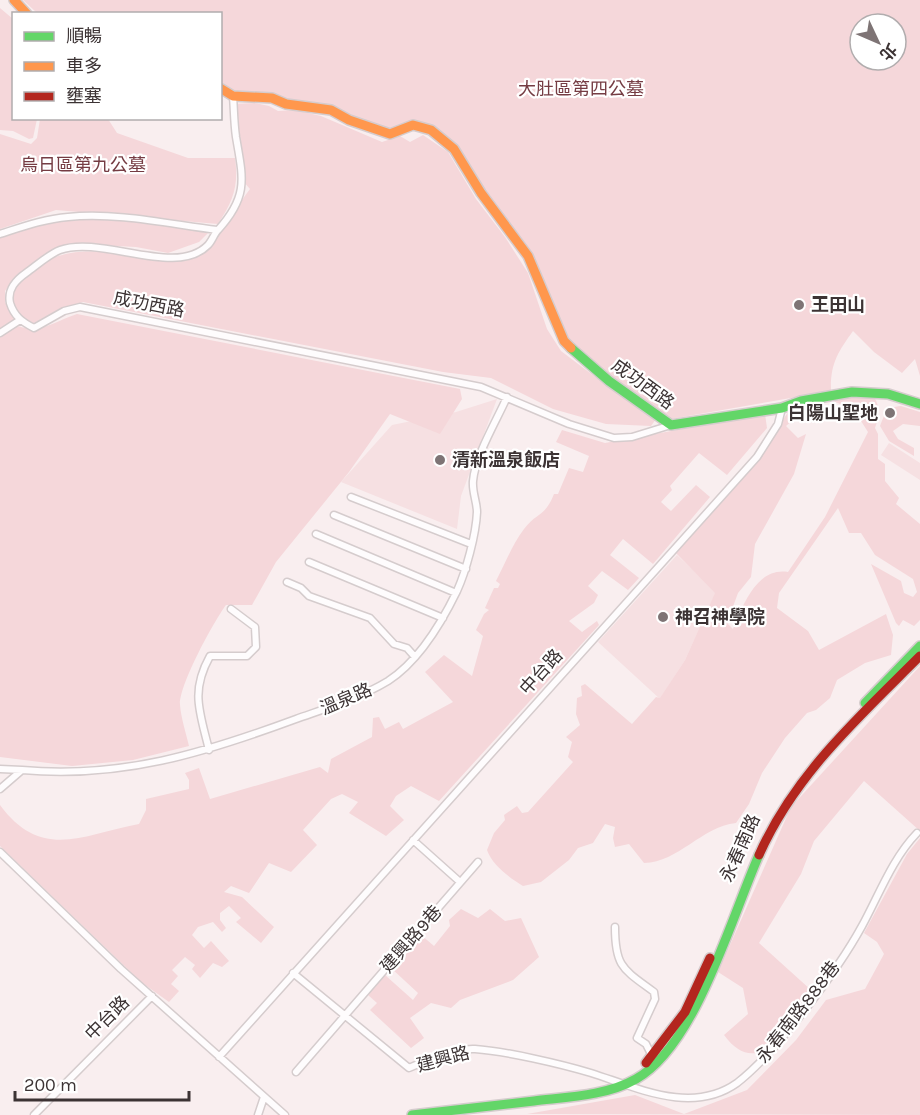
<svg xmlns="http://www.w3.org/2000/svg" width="920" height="1115" viewBox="0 0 920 1115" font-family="Karla,'Noto Sans TC',sans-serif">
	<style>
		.built { fill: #f6e0e2 }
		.green { fill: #f5d7da; fill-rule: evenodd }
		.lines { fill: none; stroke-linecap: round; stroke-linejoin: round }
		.street-casing { stroke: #d5cccd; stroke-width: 9 }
		.fast-casing { stroke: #d5cccd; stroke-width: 12 }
		.slow-casing { stroke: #d5cccd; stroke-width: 12 }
		.jam-casing { stroke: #d5cccd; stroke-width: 12 }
		.street { stroke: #fefcfd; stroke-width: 6 }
		.fast { stroke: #63d668; stroke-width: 9 }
		.slow { stroke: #ff974d; stroke-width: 9 }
		.jam { stroke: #b3261e; stroke-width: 9 }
		.poi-dot { fill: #7e7475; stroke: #fff; stroke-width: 2 }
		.labels { text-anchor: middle; stroke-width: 4.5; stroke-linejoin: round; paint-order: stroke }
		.park-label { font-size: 18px; fill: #753c43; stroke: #fff }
		.street-label { font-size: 18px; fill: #3c3334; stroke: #fff }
		.poi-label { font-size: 18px; font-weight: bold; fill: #3c3334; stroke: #fff; text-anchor: start }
	</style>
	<rect width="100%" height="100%" fill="#f9eeef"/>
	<path class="built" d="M497 399 461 496 457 529 341 482 392 425 456 412Z
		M889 443 920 463V480L881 455Z
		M677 555 716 592 685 660 660 699 598 642Z"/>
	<path class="green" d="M23 0H920V376L915 359 902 373 874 352 853 331C838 352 830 364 831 391L671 419 583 360 557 335 532 270 458 154 429 129 406 122 384 131 311 103 232 91 221 81 220 14 37 13ZM860 24H896V60H860Z
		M0 8 13 19 14 118 37 119 33 138 29 139 13 131 0 130Z
		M255 103 269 106 278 111 295 110 321 116 382 142 400 136 410 142 423 135 448 152 476 199 505 237 528 273 547 329 561 351 606 385 631 397 656 419 651 426 606 424 553 409 491 378 443 372 83 302 58 310 32 324C19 315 12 309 11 291 43 247 86 248 135 255 146 256 160 261 171 260 179 259 193 253 201 249 223 237 235 208 250 189L243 181 245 172 232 104Z
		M40 119H108L117 133 188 158H235C239 186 233 201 218 224L56 210 0 229V134L31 144 37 138Z
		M60 214 211 230 199 242 168 253 136 247 79 244 58 248 18 274 5 291V302L18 326C42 334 55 321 77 314L460 389 462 399 440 434 390 414 349 472 276 562 252 605H226C214 621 179 685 180 705 181 718 186 733 189 746L133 760 72 766 0 757V234Z
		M855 396 874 397C881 408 879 416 875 428L878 434V459L885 464V481L899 498 896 504 920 524V620L914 626 903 620 899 626 896 623 871 564 901 581 904 593 913 597 917 592 913 579 875 555 861 533H849L838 508 779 593 777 608 808 631 819 650 886 614 893 635 891 655 865 663 837 680 830 698 816 710 807 713 785 738 762 773 749 804 736 823C701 827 679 862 644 863L629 844 615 847 613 838 615 827 605 824 593 843 578 848 569 860 541 882 523 886C510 878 492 865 487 850L494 833 505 820 504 815 517 806 522 813 528 812 573 762 568 757 572 742 566 737 580 725 576 714 577 698 582 696 581 686 585 684 632 724 656 697 660 698 685 660 715 593 675 552 759 457 790 409 803 405 802 412 786 426 798 438 806 434 794 474 755 544 751 577 738 593 727 623 733 629C743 605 757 567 788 572L825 517 868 432 854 410 831 400Z
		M901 406 920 412V426L903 424 893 431 898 439 914 448V456L889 441 880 426C885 414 886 407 901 406Z
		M765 414 767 428 727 475 699 453 670 486 672 490 661 502 671 511 696 485 710 497 653 564 623 539 610 555 639 578 628 590 602 571 588 586 598 595 594 603 569 621 582 632 597 621 599 625 439 801 411 786 396 796 390 806 404 820 386 836 349 813 358 802 342 794 331 799 303 830 317 845 291 872 269 863 249 893 231 886 224 892 242 897 274 927 261 943 236 922 241 918 229 906 220 913V920L226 928 222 932 213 922 198 927 192 935 204 948 211 941 229 961 222 967 213 963 200 978 192 969 195 965 185 957 172 970 178 976 171 984 179 991 169 1002 141 982 0 846V805C42 862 84 834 139 824L146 810V799L189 789V780L185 773 199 768 210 799 320 767 328 773 331 759 372 737 373 718 379 717 385 729 399 722 403 729 453 702 425 672 444 655 472 676 483 636 476 630 484 614 489 610 485 608 494 588H498L500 584 496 581C505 564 512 545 524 529 537 512 545 517 554 494H558L569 468 583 472 589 456 556 442 562 430 605 443Z
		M920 666V831L864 781 814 841 801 874 759 943 811 990C791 1020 761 1085 724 1035L748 1014 743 988 718 972 791 807Z
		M920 838V1115L527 1114 635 1095 684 1114 747 1090 796 1040 826 1000 865 989 884 954 877 942 864 933 907 854Z
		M461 909 478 918 490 909 505 921 521 918 539 957 513 980 460 1000 451 1008 431 1003 410 1018 424 1038 411 1048 370 1010 377 1003 368 995 385 975 413 1000 418 993 391 968 420 934 434 946 450 926 449 920Z"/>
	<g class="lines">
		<g class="street-casing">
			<path id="street" d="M233 96C234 109 234 123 236 137 243 178 249 196 218 230 214 234 212 241 208 245 176 278 102 235 60 250 49 254 36 266 26 273 16 280 7 289 10 303 14 316 22 322 34 328L64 311 80 307 481 387 569 424 614 438 632 437 671 425
				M0 234C22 227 44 219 68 217 116 212 169 224 217 230
				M0 333 20 320
				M351 497 471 544
				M334 515 466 569
				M316 534 456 593
				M309 562 443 618
				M287 582 301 588 309 596 370 618 394 644 407 648 415 657
				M209 750C200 712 190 692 210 656H247L256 647 255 627 231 609
				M0 769 22 770
				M0 789 22 770C121 779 204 753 296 719 327 708 360 698 388 681 419 661 441 624 457 591 466 571 476 535 477 512 477 502 472 492 473 481 475 456 497 420 507 397
				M413 840 460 882
				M0 852 121 969 285 1115
				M615 927C615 967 623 969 654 992L655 999 637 1038 646 1044 652 1056
				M293 973 409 1068C427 1060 455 1048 475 1049 505 1051 561 1064 591 1073 638 1088 692 1115 737 1083 776 1053 838 970 862 926 879 895 892 859 917 833
				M219 1057 757 457 778 424 782 408
				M296 1072 478 862
				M34 1115 152 996
				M258 1115 264 1097"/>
		</g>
		<g class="fast-casing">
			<path id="fast" d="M571 348 609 381 671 425 782 408 801 401 852 392 888 394 920 404
				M865 703 920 646
				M412 1115C453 1110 493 1106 534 1101 567 1097 606 1096 636 1079 696 1045 731 918 759 855"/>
		</g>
		<g class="slow-casing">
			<path id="slow" d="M14 0 27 14
				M220 88 233 96 272 98 286 104 331 110 349 120 390 134 413 125 431 130 454 149 481 193 528 256 564 341 571 348"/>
		</g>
		<g class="jam-casing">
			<path id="jam" d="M759 855C795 774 858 718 920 656
				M646 1063 685 1012 710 958"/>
		</g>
		<use href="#street" class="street"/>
		<use href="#fast" class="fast"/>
		<use href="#slow" class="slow"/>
		<use href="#jam" class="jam"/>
	</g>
	<g class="poi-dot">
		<circle cx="799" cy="305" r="6"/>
		<circle cx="890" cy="413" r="6"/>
		<circle cx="440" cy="460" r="6"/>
		<circle cx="663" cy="617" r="6"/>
	</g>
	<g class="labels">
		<g class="park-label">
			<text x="581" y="95">大肚區第四公墓</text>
			<text x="83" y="171">烏日區第九公墓</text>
		</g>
		<g class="street-label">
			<text transform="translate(149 304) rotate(11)" y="6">成功西路</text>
			<text transform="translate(643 384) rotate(36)" y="6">成功西路</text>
			<text transform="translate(541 672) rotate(-48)" y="6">中台路</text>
			<text transform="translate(346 699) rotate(-23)" y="6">溫泉路</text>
			<text transform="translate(740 848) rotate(-66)" y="6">永春南路</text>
			<text transform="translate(411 939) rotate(-49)" y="6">建興路9巷</text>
			<text transform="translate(798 1012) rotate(-52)" y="6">永春南路888巷</text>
			<text transform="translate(107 1018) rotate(-45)" y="6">中台路</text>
			<text transform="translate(443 1059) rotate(-15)" y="6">建興路</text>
		</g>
		<g class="poi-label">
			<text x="811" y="311">王田山</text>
			<text x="878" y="419" text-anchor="end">白陽山聖地</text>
			<text x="452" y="466">清新溫泉飯店</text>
			<text x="675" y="623">神召神學院</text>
		</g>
	</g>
	<rect x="12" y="12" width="210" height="108" fill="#ffffff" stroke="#b1adae" stroke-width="1.5"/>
	<rect x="24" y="32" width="30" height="9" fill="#63d668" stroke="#b1adae" stroke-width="1.5"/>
	<text x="66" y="42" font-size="18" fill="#3c3334">順暢</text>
	<rect x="24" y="62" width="30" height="9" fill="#ff974d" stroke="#b1adae" stroke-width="1.5"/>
	<text x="66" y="72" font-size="18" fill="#3c3334">車多</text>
	<rect x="24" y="92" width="30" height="9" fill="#b3261e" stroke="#b1adae" stroke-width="1.5"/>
	<text x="66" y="102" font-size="18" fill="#3c3334">壅塞</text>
	<g transform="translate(878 42) rotate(134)"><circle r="28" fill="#ffffff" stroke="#b1adae" stroke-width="1.5"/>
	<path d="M0-4.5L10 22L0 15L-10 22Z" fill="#7e7475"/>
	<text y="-9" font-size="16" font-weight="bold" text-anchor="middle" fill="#3c3334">北</text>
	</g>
	<path d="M15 1091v9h174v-9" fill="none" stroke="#3c3334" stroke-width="3"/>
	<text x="24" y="1091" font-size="18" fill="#3c3334" stroke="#ffffff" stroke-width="4.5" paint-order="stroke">200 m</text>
</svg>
